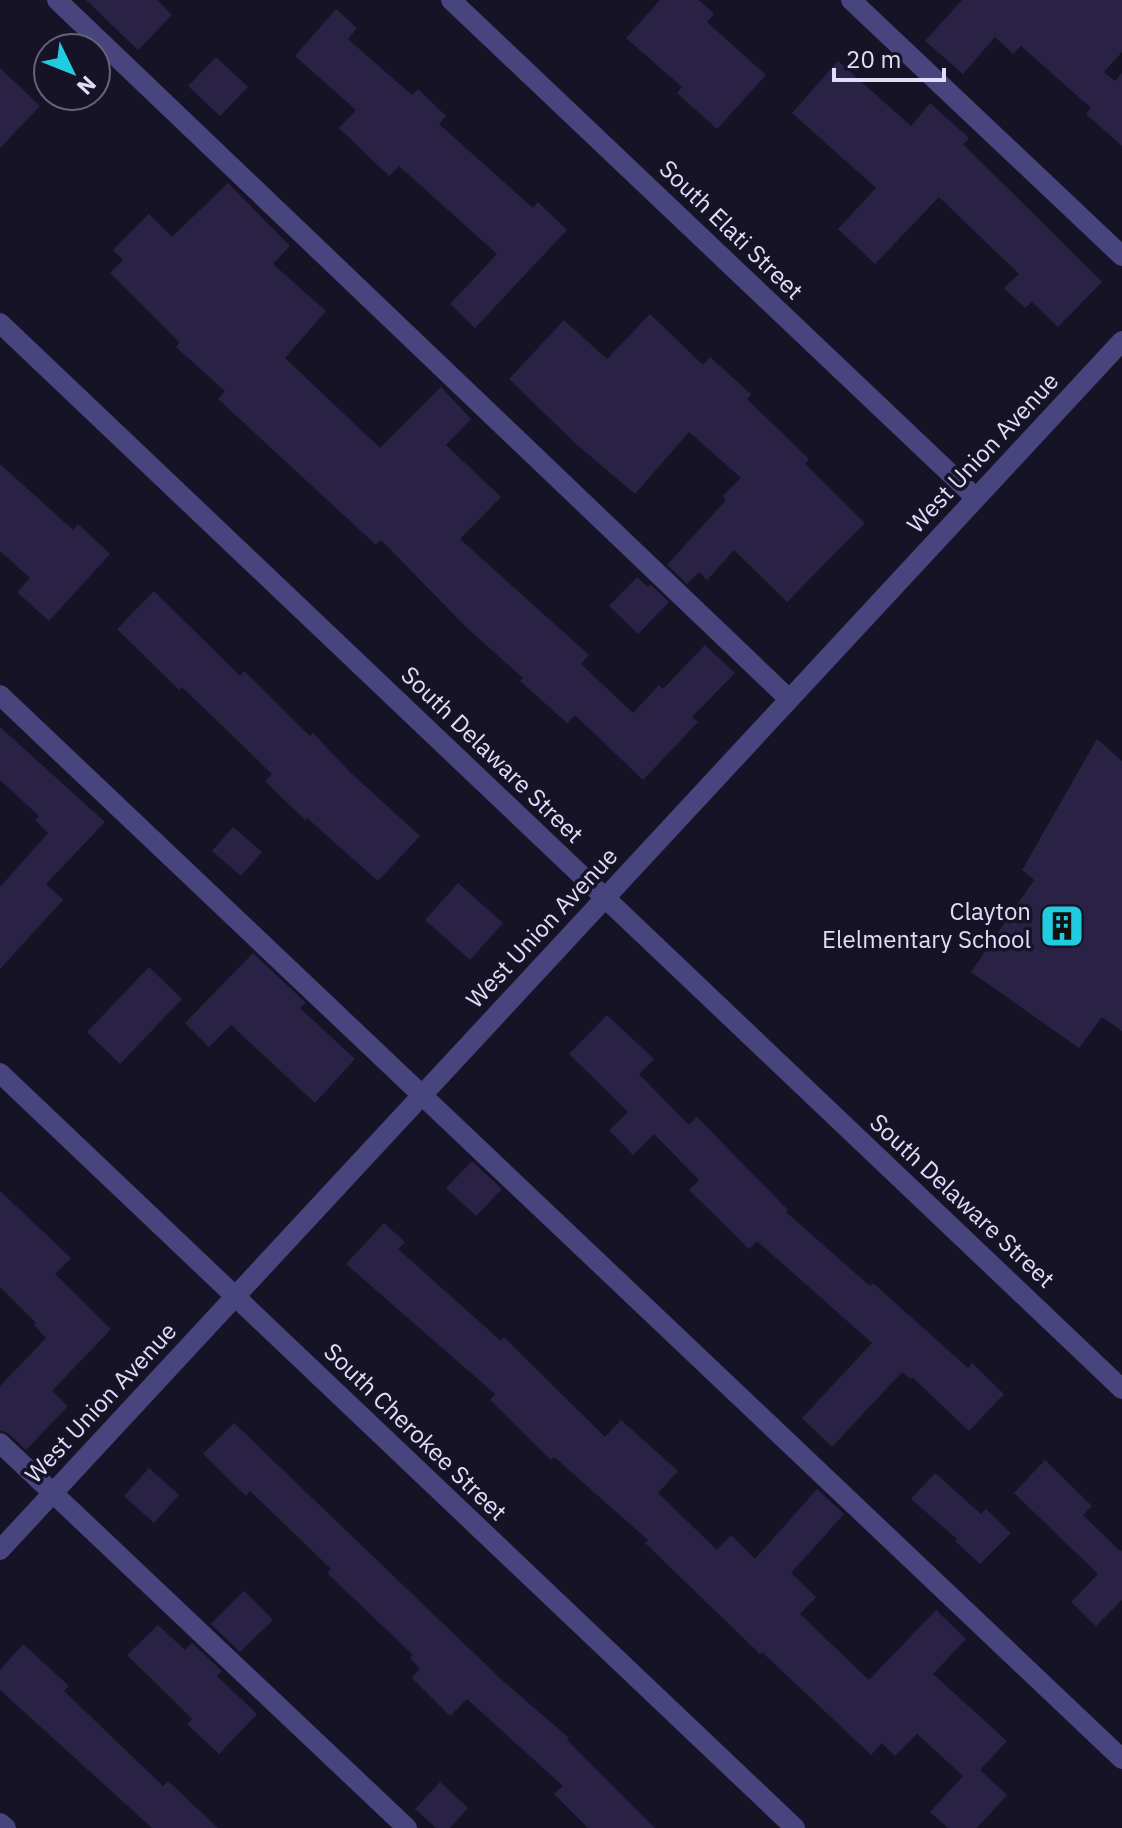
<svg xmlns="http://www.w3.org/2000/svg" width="1122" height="1828" viewBox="0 0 1122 1828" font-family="'IBM Plex Sans',sans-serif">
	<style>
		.building { fill: #292244 }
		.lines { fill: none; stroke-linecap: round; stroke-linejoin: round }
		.minor { stroke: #47447e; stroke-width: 20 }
		.labels { text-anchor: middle; stroke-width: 7; stroke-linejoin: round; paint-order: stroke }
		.street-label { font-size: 24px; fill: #e0dcfa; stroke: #161326 }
		.poi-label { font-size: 24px; fill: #e0dcfa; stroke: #161326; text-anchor: end }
	</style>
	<rect width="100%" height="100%" fill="#161326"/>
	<path class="building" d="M86 0H157L172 15 138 50Z
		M660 0H699L714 14 707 22 766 75 717 129 677 93 682 87 626 38Z
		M962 0H1122V52L1104 72 1115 81 1122 73V146L1086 114 1091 108 1021 46 1013 54 995 37 963 74 925 41Z
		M336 9 357 28 348 39 412 95 418 89 446 116 439 124 533 208 538 202 567 230 475 328 450 304 497 254 399 166 389 176 339 128 356 110 295 56Z
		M216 57 248 87 220 116 188 86Z
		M838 61 911 126 930 103 969 138 963 144 1102 282 1058 327 1032 302 1025 308 1004 288 1019 274 939 197 875 264 838 229 876 188 792 113Z
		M0 68 40 106 0 148Z
		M228 183 290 246 273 264 326 311 285 358 380 448 441 387 471 419 446 445 501 497 460 539 589 655 581 664 633 713 659 685 663 689 705 645 735 673 692 717 698 722 643 780 575 715 567 723 520 681 523 678 467 628 381 540 376 545 218 399 225 391 176 347 180 343 110 273 123 260 113 250 149 214 172 237Z
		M650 314 703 365 710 357 751 394 747 399 809 459 805 464 865 523 787 602 734 550 707 580 699 572 687 584 667 565 726 500 723 496 741 478 689 432 635 494 576 444 509 379 564 320 607 359Z
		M0 464 73 530 78 524 110 554 49 621 17 592 30 578 0 551Z
		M637 577 648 587 650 584 669 602 638 634 609 606Z
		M154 591 240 676 244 671 310 736 313 733 351 773 420 836 378 881 307 818 305 820 265 781 272 774 182 687 179 690 117 629Z
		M0 727 105 822 46 884 63 900 0 969V887L48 833 35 820 39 816 0 780Z
		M1097 739 1122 761V1031L1102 1017 1079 1048 971 972 1034 880 1022 870Z
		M233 827 262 852 241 876 212 851Z
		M458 883 503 923 470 960 425 920Z
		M253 953 306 1003 300 1008 355 1059 315 1103 231 1025 209 1047 185 1023Z
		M149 967 182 999 120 1064 87 1032Z
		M607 1015 654 1059 639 1074 689 1125 697 1117 788 1210 786 1212 870 1286 873 1283 968 1368 972 1363 1004 1394 969 1431 912 1377 910 1379 902 1372 832 1447 802 1418 872 1343 757 1241 749 1249 689 1190 699 1180 654 1134 633 1155 609 1130 628 1112 569 1054Z
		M472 1161 502 1189 476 1216 446 1188Z
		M0 1191 71 1258 55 1274 111 1329 52 1391 68 1406 26 1450 9 1434 0 1430V1386L46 1338 34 1325 36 1323 0 1287Z
		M384 1223 405 1242 398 1249 501 1341 504 1337 605 1437 621 1420 678 1471 658 1493 717 1550 731 1535 755 1559 817 1489 844 1514 791 1573 816 1597 800 1614 869 1680 936 1610 966 1639 933 1674 1007 1741 980 1770 1007 1795 977 1828H948L930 1812 963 1776 917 1734 895 1756 882 1743 871 1755 762 1652 760 1654 645 1543 648 1540 554 1457 551 1460 490 1400 495 1394 346 1264Z
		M234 1423 503 1681 569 1738 567 1740 655 1828H588L554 1794 563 1786 467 1699 450 1716 412 1678 420 1669 410 1658 413 1655 327 1573 331 1569 250 1491 246 1496 203 1454Z
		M1045 1460 1092 1506 1083 1515 1120 1551 1122 1550V1600L1096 1626 1071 1602 1098 1574 1014 1493Z
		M149 1468 179 1495 154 1523 124 1496Z
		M935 1473 981 1514 986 1509 1011 1533 980 1564 955 1541 957 1539 911 1499Z
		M244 1591 273 1620 240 1652 211 1624Z
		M158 1625 185 1650 192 1643 222 1671 217 1676 257 1714 219 1754 187 1724 192 1719 127 1655Z
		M23 1644 69 1686 64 1691 163 1786 168 1781 218 1828H152L0 1690V1670Z
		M440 1782 468 1808 450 1828H436L415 1809Z"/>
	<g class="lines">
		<path class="minor" d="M57 0 789 699
			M451 0 976 498
			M851 0 1122 256
			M0 323 1122 1389
			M0 695 1122 1759
			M0 1073 795 1828
			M0 1443 407 1828
			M0 1550 1122 341
			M0 1823 6 1828"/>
	</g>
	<defs>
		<g id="building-square" transform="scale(2.3)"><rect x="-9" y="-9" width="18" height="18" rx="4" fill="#22cce0" stroke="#161326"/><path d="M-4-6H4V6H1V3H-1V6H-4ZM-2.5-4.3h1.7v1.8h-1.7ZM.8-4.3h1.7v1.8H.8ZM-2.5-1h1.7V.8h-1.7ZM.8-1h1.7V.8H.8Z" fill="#111"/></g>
	</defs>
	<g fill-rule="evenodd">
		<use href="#building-square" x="1062" y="926"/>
	</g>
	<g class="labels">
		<g class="street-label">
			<text transform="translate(731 230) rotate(44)" y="8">South Elati Street</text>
			<text transform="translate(983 453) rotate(-47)" y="8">West Union Avenue</text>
			<text transform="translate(492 755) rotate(44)" y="8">South Delaware Street</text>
			<text transform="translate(542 928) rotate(-47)" y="8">West Union Avenue</text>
			<text transform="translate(962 1201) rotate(43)" y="8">South Delaware Street</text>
			<text transform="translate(101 1403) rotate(-47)" y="8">West Union Avenue</text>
			<text transform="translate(415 1432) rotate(44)" y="8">South Cherokee Street</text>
		</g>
		<g class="poi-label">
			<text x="1031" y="920">Clayton<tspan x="1031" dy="28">Elelmentary School</tspan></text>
		</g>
	</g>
	<g transform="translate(72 72) rotate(133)"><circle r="38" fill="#161326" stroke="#67637b" stroke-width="2"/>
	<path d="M0-6L14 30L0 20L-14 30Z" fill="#22cce0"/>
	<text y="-12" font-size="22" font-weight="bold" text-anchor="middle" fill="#e0dcfa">N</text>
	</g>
	<path d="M834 68v12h110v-12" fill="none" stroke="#e0dcfa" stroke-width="4"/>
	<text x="846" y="68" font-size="24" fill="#e0dcfa" stroke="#161326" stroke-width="6" paint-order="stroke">20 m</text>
</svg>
